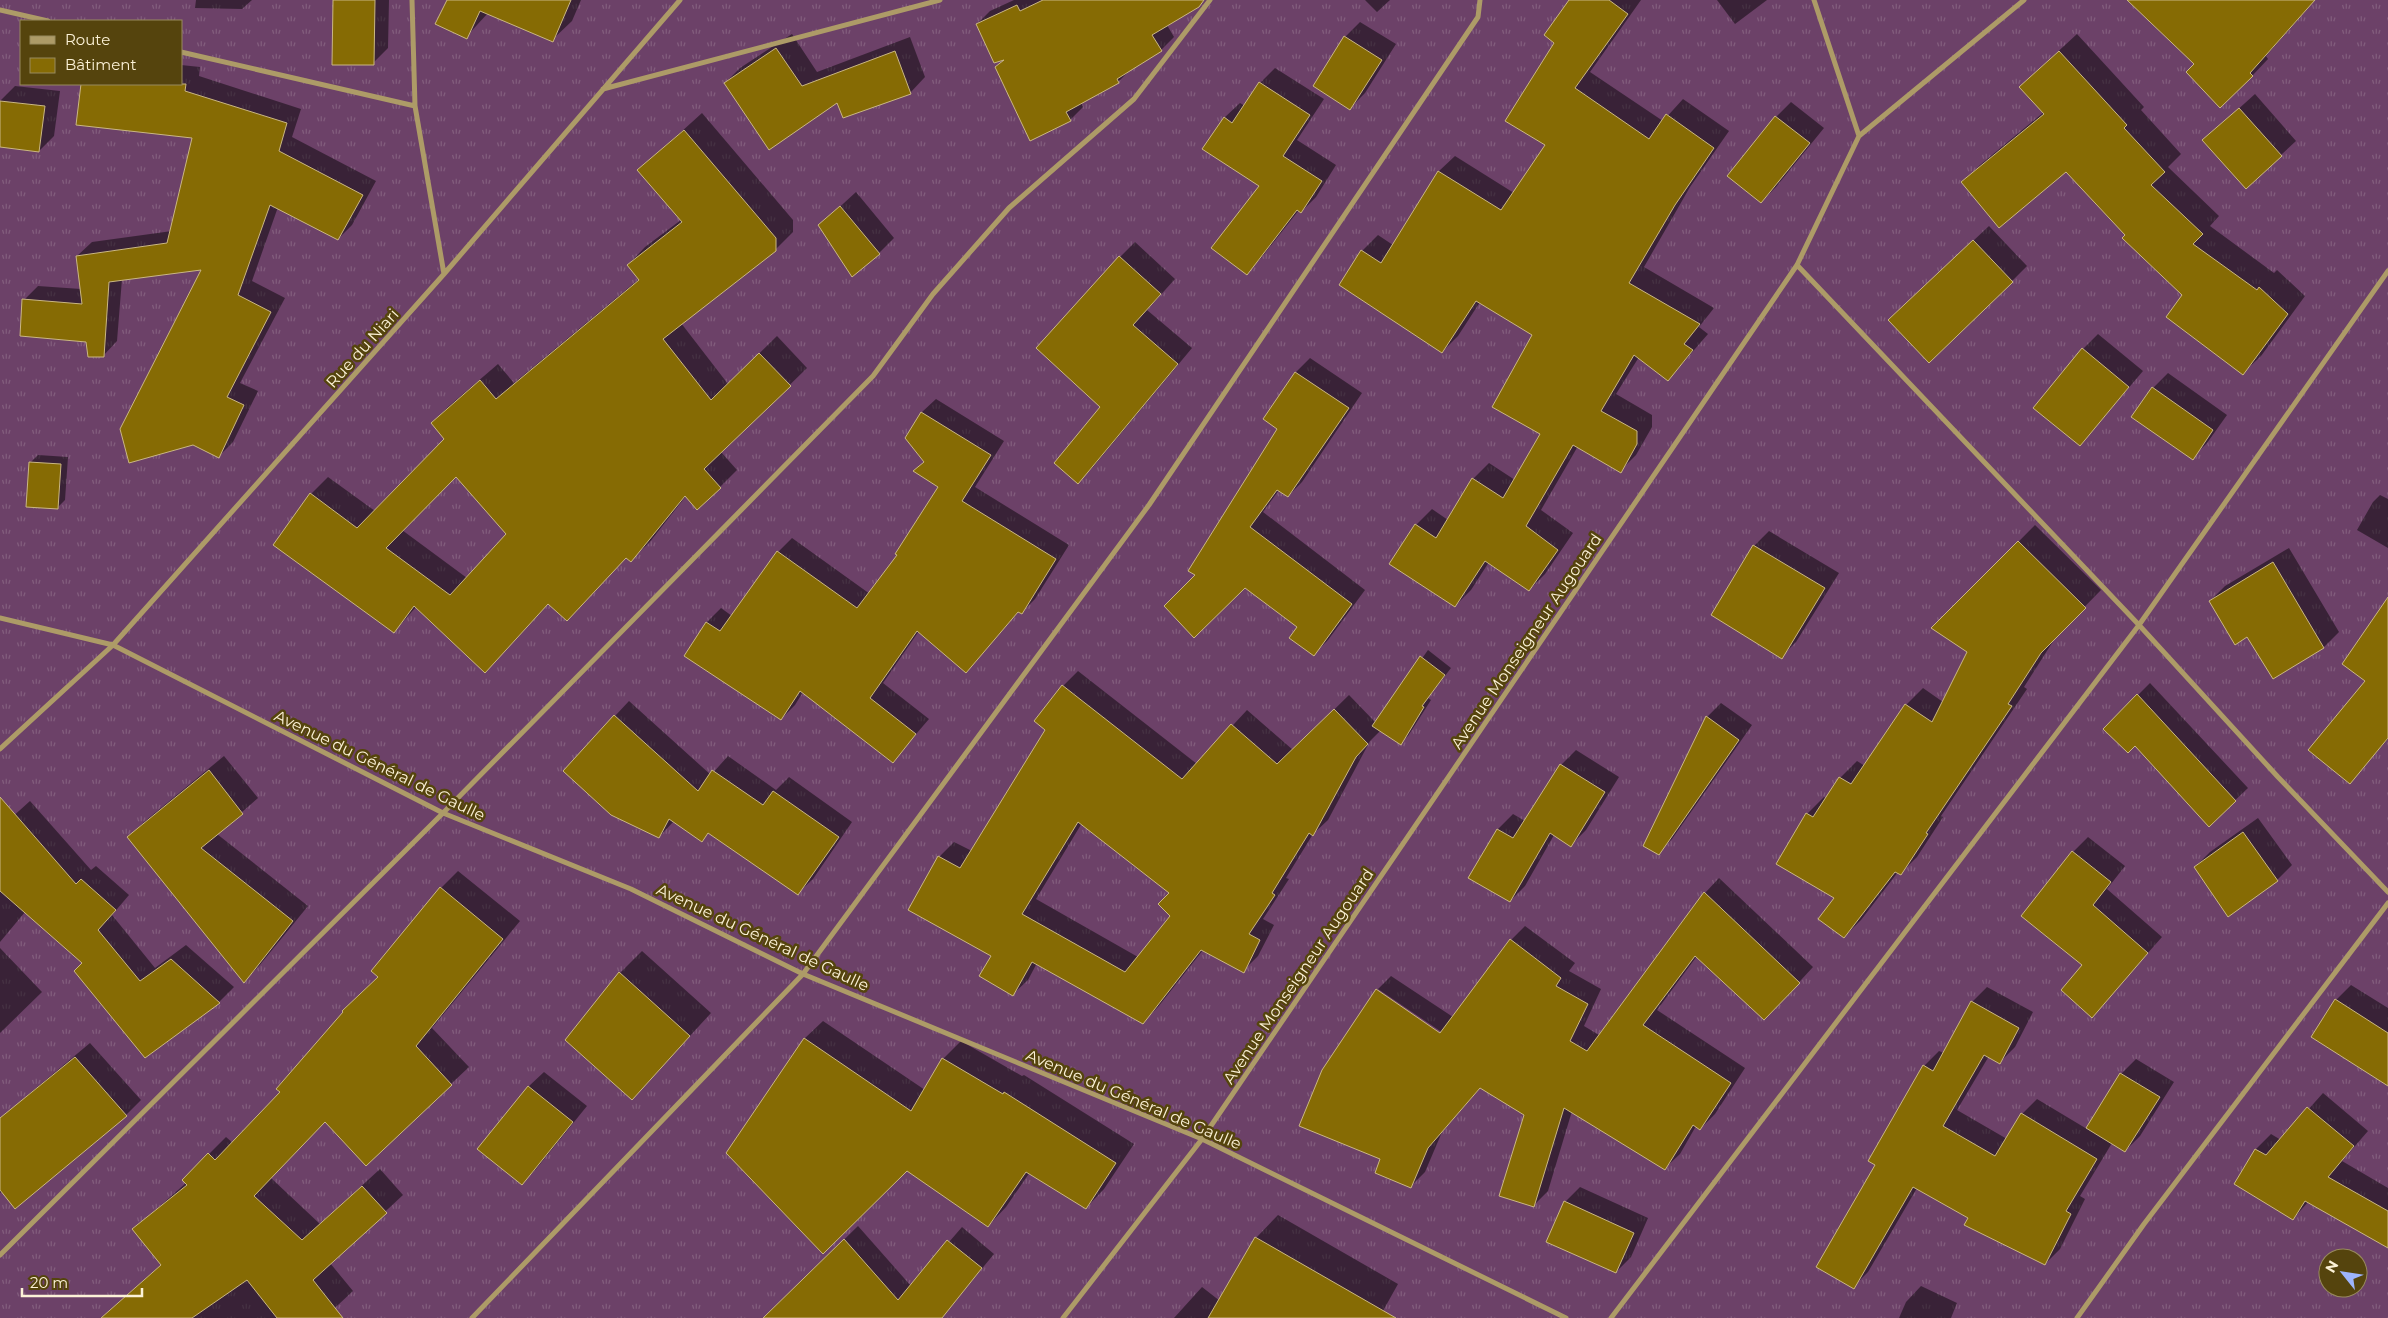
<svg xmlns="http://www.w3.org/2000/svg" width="2388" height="1318" viewBox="0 0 2388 1318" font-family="Montserrat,sans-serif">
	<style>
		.grass { fill: url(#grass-tufts); fill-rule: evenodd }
		.shadow { fill: #0007; fill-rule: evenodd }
		.building { fill: #866b04; stroke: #cab783; fill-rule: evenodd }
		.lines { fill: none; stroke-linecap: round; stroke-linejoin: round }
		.minor { stroke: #ad9b67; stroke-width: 5 }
		.labels { text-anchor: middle; stroke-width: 5; stroke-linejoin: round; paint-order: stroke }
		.street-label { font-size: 16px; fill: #fcf2d7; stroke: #55440d }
	</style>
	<defs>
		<pattern id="grass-tufts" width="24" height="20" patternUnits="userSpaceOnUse" patternTransform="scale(1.25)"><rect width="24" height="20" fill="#6c4168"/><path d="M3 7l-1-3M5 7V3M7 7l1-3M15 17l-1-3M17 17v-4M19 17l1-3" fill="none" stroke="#825d7d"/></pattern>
	</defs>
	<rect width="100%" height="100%" fill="#55440d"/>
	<path class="grass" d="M0 0H2388V1318H0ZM21 21H181V84H21ZM2328 1258H2358V1288H2328Z"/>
	<path class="shadow" d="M196 0H252L242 9 195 8Z
		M334 0H389L388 48 373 63Z
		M448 0H581L572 21 552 40 488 13 466 37Z
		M1014 0H1202L1167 25 1174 37 1161 50 1131 69 1118 82 1081 102 1083 107 1070 120 1007 58 977 24 990 11Z
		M1365 0H1390L1377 12Z
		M1570 0H1641L1590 72 1663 121 1683 99 1729 131 1690 187 1644 267 1714 308 1699 327 1708 334 1668 380 1639 357 1616 394 1652 415V427L1636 455 1620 471 1578 446 1541 510 1573 533 1545 574 1529 590 1489 562 1471 590 1455 606 1416 525 1432 509 1448 520 1473 479 1489 463 1515 480 1542 434 1534 335 1480 302 1458 336 1442 352 1362 251 1378 235 1393 245 1439 171 1455 156 1514 193 1547 145 1556 42Z
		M1717 0H1767L1735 24Z
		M2128 0H2315L2266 56 2268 59 2252 76 2195 64Z
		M1360 22 1396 44 1365 93 1350 108 1345 37Z
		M792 34 817 72 910 37 925 77 910 93 838 101 725 83 740 68Z
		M2077 34 2144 107 2141 110 2181 154 2168 167 2219 216 2210 226 2274 273 2277 270 2305 296 2261 356 2243 373 2184 295 2066 170 1963 183 1980 165 2044 112 2038 70Z
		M181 65 200 67 199 76 301 109 292 137 376 181 352 225 338 239 278 207 252 281 285 298 240 383 258 391 233 442 219 456 203 268 122 279 117 341 103 356 87 340 24 300 38 286 81 289 77 256 92 242 172 231 194 137 77 124 82 84H181Z
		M1275 68 1324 99 1297 140 1336 165 1316 197 1301 212 1299 210 1261 258 1246 273 1260 186 1224 118 1240 103 1245 106 1260 83Z
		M15 86 60 91 54 136 39 151 0 146V101Z
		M2255 94 2296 141 2281 155 2204 140Z
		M1791 102 1824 128 1776 187 1761 202 1729 176 1776 117Z
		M702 113 793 220V232L775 250 681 323 728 384 777 336 807 368 721 452 737 470 720 487 686 496 649 543 631 560 627 556 549 603 502 654 416 607 394 632 311 494 328 477 375 511 446 439 432 423 449 406 498 364 514 383 639 279 628 265 645 247 681 220 639 170ZM456 475 508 534 467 578 402 530Z
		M856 192 894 238 879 253 820 225Z
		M1989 226 2027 266 2012 281 1905 305Z
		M1135 242 1175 279 1147 310 1192 348 1093 467 1078 482 1102 407 1120 257Z
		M2098 334 2143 371 2080 445 2083 349Z
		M1310 358 1362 393 1302 482 1288 496 1279 490 1263 512 1365 590 1328 640 1314 654 1298 627 1245 587 1197 575 1279 428 1265 419 1296 372Z
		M2168 373 2227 415 2207 443 2192 458 2153 388Z
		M936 399 1004 441 975 487 1069 545 1035 599 1021 613 1019 611 966 671 919 631 883 683 929 719 892 762 803 692 795 705 781 719 685 655 707 622 721 608 732 616 778 552 792 538 870 594 899 555 940 487 925 462 906 438 922 412Z
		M38 455 68 457 65 500 58 507 30 463Z
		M2380 495 2388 499V548L2357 530 2373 502Z
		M2035 525 2101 590 2057 635 2024 687 2027 689 1941 816 1943 817 1917 857 1900 874 1898 872 1861 920 1844 937 1836 897 1807 814 1824 797 1827 799 1840 778 1857 761 1865 766 1906 705 1923 688 1943 702 1968 652 1933 628Z
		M1769 531 1839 573 1796 642 1781 657 1754 546Z
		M2289 548 2339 632 2324 647 2273 677 2248 636 2210 601 2225 586Z
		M2388 603V739L2350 782 2367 680Z
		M1428 650 1451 668 1428 698 1431 700 1408 736 1400 743 1381 730 1370 741 1328 820 1313 834 1286 878 1289 879 1263 919 1274 925 1258 956 1243 971 1203 950 1158 1007 1143 1022 1037 963 1028 980 1013 994 993 955 910 910 939 857 954 842 972 851 1047 729 1063 686 1078 671 1197 764 1247 710 1293 750 1349 695 1376 723ZM1082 823 1171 893V915L1138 957 1036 899Z
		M2150 683 2248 788 2209 825 2135 744 2104 729Z
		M629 701 711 775 728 756 776 790 789 777 852 822 813 879 798 893 709 832 701 840 674 821 659 837 615 716Z
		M1721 703 1752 725 1672 839 1658 853 1707 717Z
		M1576 750 1619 777 1586 830 1571 845 1554 835 1525 886 1510 901 1470 878 1498 829 1513 814 1525 821 1561 765Z
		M224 756 258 798 217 834 308 906 259 966 244 981 129 837 144 822Z
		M30 801 91 870 96 866 129 895 112 915 155 968 186 945 234 987 219 1002 145 1056 84 963 25 912 0 942V828Z
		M2258 818 2292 865 2277 880 2195 867 2210 852Z
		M2088 837 2125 866 2107 889 2162 937 2092 1016 2084 965 2022 916 2073 852Z
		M458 871 520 921 432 1028 469 1067 366 1164 326 1120 271 1178 320 1224 380 1169 403 1195 330 1263 353 1291 324 1318H101L162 1264 134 1229 186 1183 209 1154 226 1137 233 1143 281 1092 345 1012 343 1011 379 976 441 888Z
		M1719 878 1813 967 1779 1004 1697 956 1657 1010 1745 1068 1715 1114 1700 1129 1696 1126 1680 1154 1665 1168 1572 1111 1548 1191 1534 1205 1525 1115 1481 1087 1442 1132 1425 1172 1410 1187 1382 1159 1377 990 1391 976 1453 1017 1511 940 1525 926 1575 963 1569 971 1601 989 1584 1026 1599 1035 1705 893ZM1378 989 1446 1035 1445 1037 1378 992Z
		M0 948 42 992 0 1033Z
		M642 951 711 1013 632 1099 567 1040 620 973Z
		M2351 985 2388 1008V1071L2336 1000Z
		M1987 987 2033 1012 2015 1047 2000 1062 1989 1056 1957 1110 2007 1139 2022 1114 2037 1099 2087 1129 2121 1074 2136 1059 2174 1082 2140 1136 2125 1151 2112 1143 2080 1196 2085 1199 2060 1249 2045 1264 1917 1188 1868 1272 1853 1287 1877 1165 1870 1160 1924 1066 1939 1051 1944 1053 1972 1002Z
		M823 1021 925 1090 943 1059 961 1041 1022 1076 1024 1075 1134 1144 1104 1189 1086 1208 1030 1172 1006 1207 988 1226 804 1039Z
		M90 1043 141 1100 126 1115 0 1193V1122L29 1094Z
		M544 1072 587 1106 536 1169 521 1184 529 1086Z
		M2323 1093 2368 1131 2342 1161 2388 1188V1247L2309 1201 2293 1219 2236 1184 2256 1149 2271 1134 2281 1140Z
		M1580 1187 1648 1218 1631 1257 1616 1272 1565 1202Z
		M1278 1215 1398 1284 1379 1318H1174L1202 1287 1220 1301 1256 1238Z
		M858 1226 911 1286 962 1227 994 1254 941 1318H764Z
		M1921 1286 1957 1303 1951 1318H1899L1906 1302Z"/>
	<path class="building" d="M333 0H375L374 65H332Z
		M447 0H571L553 42 480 11 467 39 435 24Z
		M1043 0H1204L1199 7 1152 35 1162 51 1117 79 1119 83 1066 112 1071 121 1030 141 995 67 1004 60 994 63 976 24 1017 5 1020 11Z
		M1569 0H1609L1628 14 1575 88 1649 139 1666 114 1714 148 1675 205 1629 283 1700 324 1684 344 1693 350 1668 381 1634 355 1601 411 1637 431V444L1621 473 1573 445 1526 526 1558 550 1529 591 1485 561 1455 607 1389 564 1415 524 1436 538 1472 478 1503 498 1540 434 1492 407 1532 335 1476 301 1442 353 1339 285 1361 250 1381 263 1438 171 1501 210 1545 145 1505 121 1554 43 1544 35Z
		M2127 0H2315L2250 73 2253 76 2220 108 2186 72 2194 64Z
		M1344 36 1382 60 1350 110 1313 86Z
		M776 48 802 86 895 51 911 94 843 118 837 103 769 150 724 83Z
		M2059 51 2127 125 2124 128 2165 172 2151 185 2203 234 2193 244 2257 290 2259 287 2288 314 2243 375 2166 317 2182 295 2122 238 2125 235 2066 172 1999 228 1961 182 2044 114 2019 87Z
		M1259 82 1310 115 1283 156 1322 181 1301 213 1297 210 1247 275 1211 248 1259 186 1202 149 1224 117 1232 123Z
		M81 84H186L185 91 287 123 279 151 363 195 338 240 270 205 238 295 271 312 227 397 244 405 219 458 193 445 129 463 120 429 201 270 109 282 104 357H88L86 342 20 336 22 299 82 304 76 256 167 243 192 138 76 125Z
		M0 101 45 106 39 152 0 147Z
		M2239 108 2282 156 2246 189 2202 140Z
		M1775 116 1810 143 1761 203 1727 176Z
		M684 130 776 238V251L663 339 711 400 759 353 791 386 704 469 721 488 697 510 685 496 631 562 626 558 567 621 548 604 485 673 414 606 394 633 273 545 310 493 357 528 444 439 431 423 480 380 496 399 639 280 627 265 682 222 637 170ZM456 477 506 534 450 595 386 548Z
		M840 206 880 254 852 277 818 225Z
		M1973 240 2013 282 1929 363 1888 320Z
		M1119 256 1161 294 1133 325 1178 364 1078 484 1054 463 1100 407 1036 348Z
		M2082 348 2129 387 2080 446 2033 408Z
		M1295 372 1349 408 1288 497 1277 490 1250 527 1352 604 1314 656 1289 638 1297 627 1245 588 1194 638 1164 606 1195 575 1188 571 1277 429 1263 419Z
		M2152 387 2213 430 2193 460 2131 417Z
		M921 412 991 455 962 501 1056 559 1022 614 1018 612 966 673 917 631 870 698 916 734 893 763 800 691 781 720 684 656 706 622 720 631 777 551 857 608 897 555 895 554 938 487 913 471 924 462 905 438Z
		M29 462 61 464 58 509 26 507Z
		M2018 541 2086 608 2041 653 2008 704 2012 706 1926 833 1928 834 1901 875 1895 872 1844 938 1818 919 1834 898 1776 864 1806 813 1813 817 1839 777 1851 784 1905 704 1932 722 1967 652 1931 628Z
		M1753 545 1825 588 1782 659 1711 615Z
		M2273 562 2324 648 2273 679 2247 637 2235 645 2209 601Z
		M2388 597V738L2350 784 2308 750 2365 681 2342 664Z
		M1420 656 1445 675 1422 706 1424 707 1401 745 1372 726Z
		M1062 685 1182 779 1231 724 1277 764 1334 709 1368 744 1356 757 1313 836 1309 833 1272 893 1275 895 1249 934 1260 940 1244 973 1201 950 1143 1024 1032 962 1013 996 979 976 991 956 908 910 938 856 960 868 1045 730 1034 721ZM1078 822 1169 893 1158 904 1170 916 1125 972 1022 914Z
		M2137 694 2236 801 2209 827 2135 746 2128 753 2103 729Z
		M614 715 698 791 712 770 763 805 773 791 839 837 798 895 708 833 702 842 669 819 659 838 611 815 563 771Z
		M1706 716 1739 740 1659 855 1643 846Z
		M1560 764 1605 792 1571 847 1550 833 1510 902 1468 878 1497 829 1513 838Z
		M209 770 243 814 201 848 293 921 244 983 127 837Z
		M0 797 76 884 81 879 116 910 98 930 140 981 171 959 220 1003 145 1058 74 971 82 963 0 891Z
		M2243 832 2278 881 2228 917 2194 867Z
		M2072 851 2111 882 2093 905 2148 953 2092 1018 2061 990 2082 965 2021 916Z
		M440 887 503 939 416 1046 452 1085 366 1166 325 1122 254 1196 302 1240 362 1186 387 1213 313 1280 343 1318H277L247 1280 192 1318H101L161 1265 132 1229 187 1185 182 1180 208 1153 215 1160 280 1092 276 1089 343 1012 342 1011 378 977 371 971Z
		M1704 892 1800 983 1764 1020 1695 956 1643 1025 1731 1083 1700 1130 1693 1125 1665 1170 1564 1108 1534 1207 1499 1196 1524 1115 1480 1088 1428 1148 1411 1188 1375 1173 1380 1159 1299 1126 1322 1070 1376 989 1440 1033 1510 939 1561 978 1556 986 1588 1004 1570 1041 1587 1051Z
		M619 972 690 1036 632 1100 565 1040Z
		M2335 999 2388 1033V1086L2311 1037Z
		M1971 1001 2019 1028 2000 1064 1984 1055 1943 1126 1995 1156 2021 1113 2097 1159 2066 1211 2071 1214 2045 1265 1964 1225 1968 1218 1913 1187 1854 1289 1816 1267 1875 1165 1868 1161 1923 1065 1933 1071Z
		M804 1038 911 1111 942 1058 1003 1094 1004 1092 1116 1163 1086 1209 1026 1172 988 1227 907 1171 823 1254 726 1153Z
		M75 1057 127 1116 15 1209 0 1190V1118Z
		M2120 1073 2160 1097 2125 1152 2086 1128Z
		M528 1086 573 1122 522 1185 477 1149Z
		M2307 1107 2354 1146 2328 1177 2388 1211V1248L2305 1201 2293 1220 2234 1184 2255 1149 2266 1155Z
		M1564 1201 1634 1233 1616 1273 1546 1242Z
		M1255 1237 1396 1318H1208Z
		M844 1239 898 1300 947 1240 982 1268 942 1318H763Z"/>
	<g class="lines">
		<path class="minor" d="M1814 0 1859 136
			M0 10 48 21
			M181 52 415 106
			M603 89 940 0
			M1797 265 2139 625 2278 777 2388 892
			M444 274 680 0
			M0 618 113 645 443 813 631 889 803 974 1202 1139 1566 1318
			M0 749 113 645 444 274 415 106 412 0
			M0 1255 443 813 873 376 933 294 1009 208 1134 99 1210 0
			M472 1318 803 974 1149 505 1478 17 1480 0
			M1063 1318 1202 1139 1797 265 1859 136 2024 0
			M1611 1318 2139 625 2388 271
			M2077 1318 2144 1224 2388 903"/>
	</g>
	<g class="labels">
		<g class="street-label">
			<text transform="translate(362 348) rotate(-48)" y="6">Rue du Niari</text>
			<text transform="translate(1526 641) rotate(-56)" y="6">Avenue Monseigneur Augouard</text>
			<text transform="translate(380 765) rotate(26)" y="6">Avenue du Général de Gaulle</text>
			<text transform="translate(763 937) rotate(25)" y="6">Avenue du Général de Gaulle</text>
			<text transform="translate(1298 976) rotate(-56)" y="6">Avenue Monseigneur Augouard</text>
			<text transform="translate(1134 1099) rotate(23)" y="6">Avenue du Général de Gaulle</text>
		</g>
	</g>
	<rect x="20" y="20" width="162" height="65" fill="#55440d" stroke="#988a5e"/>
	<rect x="30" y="36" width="25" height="8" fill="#ad9b67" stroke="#988a5e"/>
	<text x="65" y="45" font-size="15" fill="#fcf2d7">Route</text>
	<rect x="30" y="58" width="25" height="15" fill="#866b04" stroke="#988a5e"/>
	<text x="65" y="70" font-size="15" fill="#fcf2d7">Bâtiment</text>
	<g transform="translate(2343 1273) rotate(300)"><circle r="24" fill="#55440d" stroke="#988a5e"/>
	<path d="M0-4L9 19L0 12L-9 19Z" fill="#9db4fd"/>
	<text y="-8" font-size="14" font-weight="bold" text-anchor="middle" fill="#fcf2d7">N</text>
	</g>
	<path d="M22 1288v8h120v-8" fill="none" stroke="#fcf2d7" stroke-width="2.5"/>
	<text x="30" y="1288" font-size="15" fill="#fcf2d7" stroke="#55440d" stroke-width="4" paint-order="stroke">20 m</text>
</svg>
